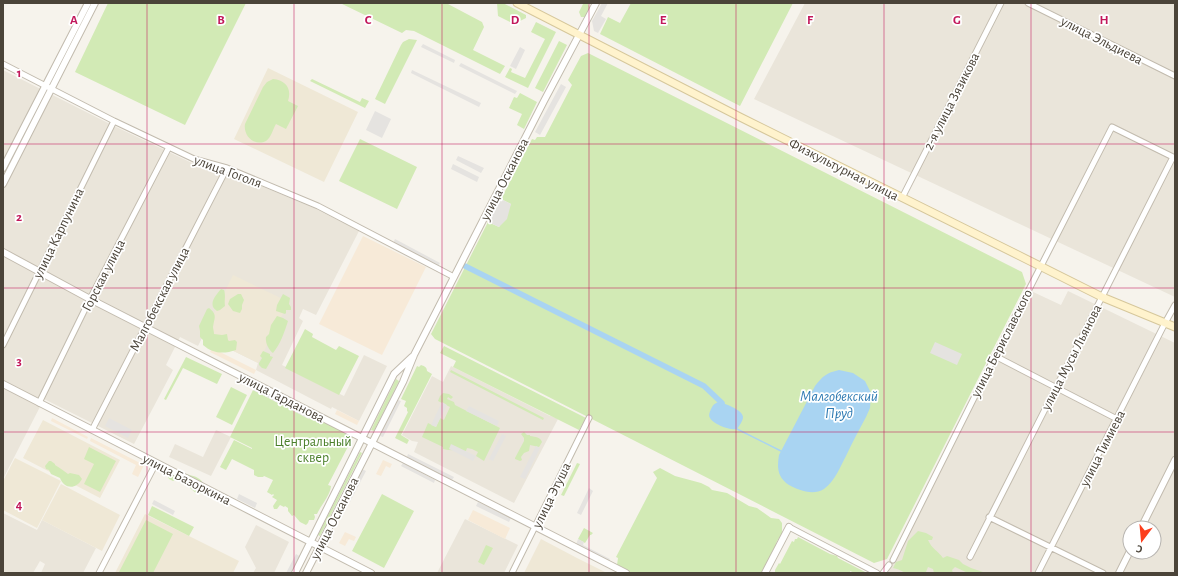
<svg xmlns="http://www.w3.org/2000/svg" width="1178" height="576" viewBox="0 0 1178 576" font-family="'Alegreya Sans',sans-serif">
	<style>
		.residential { fill: #eae5da; fill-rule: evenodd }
		.commercial { fill: #f7ead8 }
		.education { fill: #efe8d6 }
		.green { fill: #d2eab5 }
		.parking { fill: #e5e3e0 }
		.water { fill: #a9d4f2 }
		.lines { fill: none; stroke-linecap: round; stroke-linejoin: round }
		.stream { stroke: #a9d4f2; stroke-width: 1.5 }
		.canal { stroke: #a9d4f2; stroke-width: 5.5 }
		.minor-casing { stroke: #c2bbae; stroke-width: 7 }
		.tertiary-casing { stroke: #c2bbae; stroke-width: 8 }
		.secondary-casing { stroke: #d6c79b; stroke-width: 9 }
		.minor { stroke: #fff; stroke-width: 5 }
		.tertiary { stroke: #fff; stroke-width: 6 }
		.secondary { stroke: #fff3cd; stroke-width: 7 }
		.grid { fill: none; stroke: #c2185b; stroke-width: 1; stroke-opacity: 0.55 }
		.labels { text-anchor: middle; stroke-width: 3.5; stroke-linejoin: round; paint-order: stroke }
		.street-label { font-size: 14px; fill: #4b4439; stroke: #fff }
		.park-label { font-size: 14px; fill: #4a7f2a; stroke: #fff }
		.water-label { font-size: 15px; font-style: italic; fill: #2e7ab2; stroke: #fff }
		.grid-label { font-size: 13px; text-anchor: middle; font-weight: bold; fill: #c2185b; stroke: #fff; stroke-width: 3.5; stroke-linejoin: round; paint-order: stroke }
	</style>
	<rect width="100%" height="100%" fill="#f6f3ec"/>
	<path class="residential" d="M805 3H1175V297L754 99Z
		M3 70 112 125 192 163 228 172 316 209 359 231 316 315 303 309 299 318 303 321 282 365 344 396 364 355 387 366 359 421 332 407 331 409 256 370 258 363 203 336 198 346 180 337 166 365 173 370 134 444 44 399 3 479Z
		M1031 291 1061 305 1068 291 1175 343V573H888ZM1130 528H1154V552H1130Z
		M451 366 550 416H551L558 419 514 503 414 452 418 442 412 441 402 435 432 376 443 382Z
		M216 430 231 437 211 476 169 457 175 444 203 457Z
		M3 513 37 530 42 520 96 548 83 573H41L45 564 40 561 33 573H3Z
		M465 519 518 545 504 573H437Z
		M256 525 289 542 274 573H253L256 568 245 547Z"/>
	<path class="commercial" d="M363 236 426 267 382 355 319 324Z
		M212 348 256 370 254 374 210 352Z
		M337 410 359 421 357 425 335 414Z
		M52 418 88 437 87 439 51 421Z
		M91 438 144 465 138 477 132 474 136 465 90 441Z
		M383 460 392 464 390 468 386 466 381 476 376 474Z
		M473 510 510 528 505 539 468 520Z
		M345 532 356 537 354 541 349 539 345 546 339 543Z"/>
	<path class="education" d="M268 68 358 112 324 182 234 139Z
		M233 275 289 302 258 363 203 336Z
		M43 420 120 460 100 498 23 458Z
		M15 458 61 481 37 528 3 510V481Z
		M61 484 120 515 102 551 42 520Z
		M145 514 239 561 233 573H115Z
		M541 539 577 558 607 573H524Z"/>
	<path class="green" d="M108 3H246L185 125 75 72Z
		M340 3H448V4L482 22 484 27 473 50 505 66 500 74 414 31 406 30 402 33Z
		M497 3H503L526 15V18L514 24 498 16Z
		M631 3H793L740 106 600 34 608 17 620 23Z
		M583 4H588L590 8 585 17H581L579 12Z
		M536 22 556 32 528 88 505 77 510 68 512 69 511 72 525 78 545 39 531 32Z
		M409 39 417 40 385 104 375 99 401 45 403 42Z
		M559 41 567 45 543 92 535 88Z
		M588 53 1022 272 1026 284 887 559 874 563 435 339 431 334 488 222 499 227 511 204 501 199 532 139 535 140 537 137H545L572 85 568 80 581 56Z
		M273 79C286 80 292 89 288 101L298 106 286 129 276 124C273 129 271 138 266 141 254 147 243 135 245 124L263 87 267 82Z
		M312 79 360 102 362 98 369 101 365 108 310 81Z
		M520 93 537 102 524 129 517 125 522 114 509 108 514 97 517 98Z
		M360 139 417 167 397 209 339 181Z
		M221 289 224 290C226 296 224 300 225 306L220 310 217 311C207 305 216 295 221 289Z
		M238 294H241L244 300 242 305V309L240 313 233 311 228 304 230 299Z
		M283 294 290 298 289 304 291 307V310H286V313L285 314 276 311 277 305Z
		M209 308C218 315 214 318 213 327 213 329 214 331 214 334L222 335 227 334 228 340 229 341 235 340 237 342 236 350C224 354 213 354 203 345V340L200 337V331L199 326 207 309Z
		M277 316 283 318 288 321C284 333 281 343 273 353 269 350 265 343 266 337L269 334 271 325Z
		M305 329 313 334 312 337 336 350 339 346 359 356 339 395 285 368Z
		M444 346 586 418 579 430 453 367 456 361 440 353Z
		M263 351 270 354V356L273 357 266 369 262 368 259 365V363L262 358 260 356Z
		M186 357 222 374 217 384 183 368 166 400 164 399Z
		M421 365C424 366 427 367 427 371L432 374 401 435 409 440 407 444 395 438 408 412 407 411V408L404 406 406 401 401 399 417 366 419 367Z
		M451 370 544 418 543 420 450 372Z
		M396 379 399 381 374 431 371 430Z
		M231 387 247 395 232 425 216 417Z
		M253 390 309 419 311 415 353 437 328 485 331 486C330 496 321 505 317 514H314L315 517 314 520H309L308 523 306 525 300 522 294 515 292 516 288 511V508L285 506 284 507 280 505 277 509H274L273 506 277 500 272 497 274 495 273 494 272 495 267 492 273 480 264 476 263 477H258L254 475V470L232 459 226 470 220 467 234 440 252 449V448L230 437Z
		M443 393 449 394 453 397 451 399 448 397 447 399 454 402 455 405 500 428 484 461 476 456 478 452 472 449 467 448 466 451 448 450 443 449V447L422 437 428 423 436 427 440 418 444 420 450 407 438 401 440 396Z
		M524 432 527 435H530V436C536 437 540 437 542 442L539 447 530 445 529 451 524 453 521 457 522 460 520 461 515 459V458L524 441V438L521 434Z
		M89 447 116 461 100 492 84 484 94 464 84 459Z
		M360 452 362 453 320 536 318 535Z
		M49 461H51L55 464V465C60 468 64 471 68 474L70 473 79 475 82 479C76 490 64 489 60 478L51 474 49 470 46 469 45 466Z
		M577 463 580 464 564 496 561 495Z
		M660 468 675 476 701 483 709 487 712 490 727 493 749 506 757 508 771 518 779 519 782 523V534L777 541 773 554 769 558 762 573H632L617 565 618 558 616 557 657 478 653 472Z
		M169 472C182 474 211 474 202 493L197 494 190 488 189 485 184 484 179 481 175 480 173 481 169 479 168 477Z
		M382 494 414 511 384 568 352 551Z
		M152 506 194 527 189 536 148 515Z
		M146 520 173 534 153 573H121L119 572Z
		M584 528 593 533 591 535H590L585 543 578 539Z
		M918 531 926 533 933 537 932 540H928C932 549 938 551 943 558L947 556 959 560 963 564 971 568 986 573H968L955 567 952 570 953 573H934L933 569 928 567 926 572C921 573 911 575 906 573 901 571 899 569 893 568L896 562 902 560 908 541Z
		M798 537 830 554 837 556 838 558 867 573H855L850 571V572L852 573H775V570L779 563 780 564 792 541 794 542 795 539H797Z
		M486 545 493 548 484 565 478 562Z"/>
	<path class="parking" d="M602 3H608L601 16 606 19 598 33 594 31 592 21Z
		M423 44 455 60 454 63 421 47Z
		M520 47 525 50 516 69 510 66Z
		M461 63 517 91 515 94 459 66Z
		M412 70 481 103 479 107 411 73Z
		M561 84 566 87 540 135 535 132Z
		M375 111 391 119 382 138 366 130Z
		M458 156 484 168 481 173 456 160Z
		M453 164 479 177 477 182 451 169Z
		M501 199 511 204 507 219 499 227 488 222Z
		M395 239 440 263 438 266 393 243Z
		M935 342 962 354 957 365 930 353Z
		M255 386 311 415 309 419 253 390Z
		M398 400 401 401 383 437 380 436Z
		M442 402 447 405 436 427 431 425Z
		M469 406 499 421 497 426 466 411Z
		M109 418 132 430 128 438 105 426Z
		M502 434 506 436 493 461 489 459Z
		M451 444 476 456 473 461 449 449Z
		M536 446 540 448 525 479 520 477Z
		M408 454 454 477 452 480 407 457Z
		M403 463 435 480 434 483 401 466Z
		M362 469 366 471 350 502 346 500Z
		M589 488 593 491 581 515 577 513Z
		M239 494 257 503 255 508 237 499Z
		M154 500 175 511 173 515 152 504Z
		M478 502 511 518 509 522 476 506Z
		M578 539 584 542 583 545 610 559 609 561 576 545Z
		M296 554 301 557 293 573H286Z"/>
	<path class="water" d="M839 370 853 373 865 381 871 393 870 408 866 417C859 430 852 443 846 456 840 467 835 481 824 489 813 496 798 490 789 485 777 477 777 467 779 455L815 386C823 376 826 373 839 370Z
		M718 402C724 403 743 410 743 417 743 421 739 426 737 429 731 431 713 424 710 418 708 415 710 412 711 409 713 405 714 404 718 402Z"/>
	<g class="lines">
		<path class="stream" d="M737 429 781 451"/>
		<path class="canal" d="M465 266 704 386 722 403"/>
		<g class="minor-casing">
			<path id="minor" d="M1028 3 1175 76
				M3 64 114 121 194 159 227 168 318 206 454 277
				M902 198 1001 3
				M3 345 114 121
				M995 356 1117 419
				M39 403 90 299 169 147
				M92 430 227 168
				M989 517 1103 573
				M789 527 877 573
				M970 557 1173 157
				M893 560 995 356 1112 127 1175 158
				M99 573 156 463
				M512 573 589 418
				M883 573 889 565
				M1038 573 1165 323 1175 305"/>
		</g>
		<g class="tertiary-casing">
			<path id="tertiary" d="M3 168 88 3
				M3 184 95 3
				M3 252 90 299 626 573
				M3 384 371 573
				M1141 528 1175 460
				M295 573 394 374 412 357
				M306 573 403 382 414 355 454 277 544 101 596 3
				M765 573 789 527
				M1119 573 1130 551"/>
		</g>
		<g class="secondary-casing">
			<path id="secondary" d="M517 3 740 117 1018 255 1102 297 1175 327"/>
		</g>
		<use href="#minor" class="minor"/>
		<use href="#tertiary" class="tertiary"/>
		<use href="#secondary" class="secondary"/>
	</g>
	<path class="grid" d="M147 3V573M294 3V573M442 3V573M589 3V573M736 3V573M884 3V573M1031 3V573M3 144H1175M3 288H1175M3 432H1175"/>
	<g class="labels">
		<g class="street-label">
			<text transform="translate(1102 40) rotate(27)" y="5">улица Эльдиева</text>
			<text transform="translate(951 101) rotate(-63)" y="5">2-я улица Зязикова</text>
			<text transform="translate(844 169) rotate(27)" y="5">Физкультурная улица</text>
			<text transform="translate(228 171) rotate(20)" y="5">улица Гоголя</text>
			<text transform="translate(504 179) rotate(-63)" y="5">улица Осканова</text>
			<text transform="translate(58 233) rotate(-64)" y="5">улица Карпунина</text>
			<text transform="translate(103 275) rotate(-63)" y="5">Горская улица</text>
			<text transform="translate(159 299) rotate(-63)" y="5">Малгобекская улица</text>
			<text transform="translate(1001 343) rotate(-63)" y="5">улица Бериславского</text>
			<text transform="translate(1071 357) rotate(-63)" y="5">улица Мусы Льянова</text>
			<text transform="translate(282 397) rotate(27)" y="5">улица Гарданова</text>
			<text transform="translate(1102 448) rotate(-63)" y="5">улица Тимиева</text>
			<text transform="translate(187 479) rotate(27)" y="5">улица Базоркина</text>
			<text transform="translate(551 495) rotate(-64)" y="5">улица Этуша</text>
			<text transform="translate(334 518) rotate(-63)" y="5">улица Осканова</text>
		</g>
		<g class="park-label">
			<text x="313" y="446">Центральный<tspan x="313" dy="16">сквер</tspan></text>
		</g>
		<g class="water-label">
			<text x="839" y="401">Малгобекский<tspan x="839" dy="17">Пруд</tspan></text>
		</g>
	</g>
	<g class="grid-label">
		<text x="74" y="24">A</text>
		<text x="221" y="24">B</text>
		<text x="368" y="24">C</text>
		<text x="515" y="24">D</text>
		<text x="663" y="24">E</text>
		<text x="810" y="24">F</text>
		<text x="957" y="24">G</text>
		<text x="1104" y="24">H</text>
		<text x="19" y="77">1</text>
		<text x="19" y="221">2</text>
		<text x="19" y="365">3</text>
		<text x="19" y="509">4</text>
	</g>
	<rect width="1178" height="576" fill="none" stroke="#4b4439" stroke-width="8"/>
	<g transform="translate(1142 540) rotate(196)"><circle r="19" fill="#ffffff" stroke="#b7b4b0"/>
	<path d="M0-3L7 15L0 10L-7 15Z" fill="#fc3f1d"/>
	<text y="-6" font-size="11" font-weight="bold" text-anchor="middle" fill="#4b4439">С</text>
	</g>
</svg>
